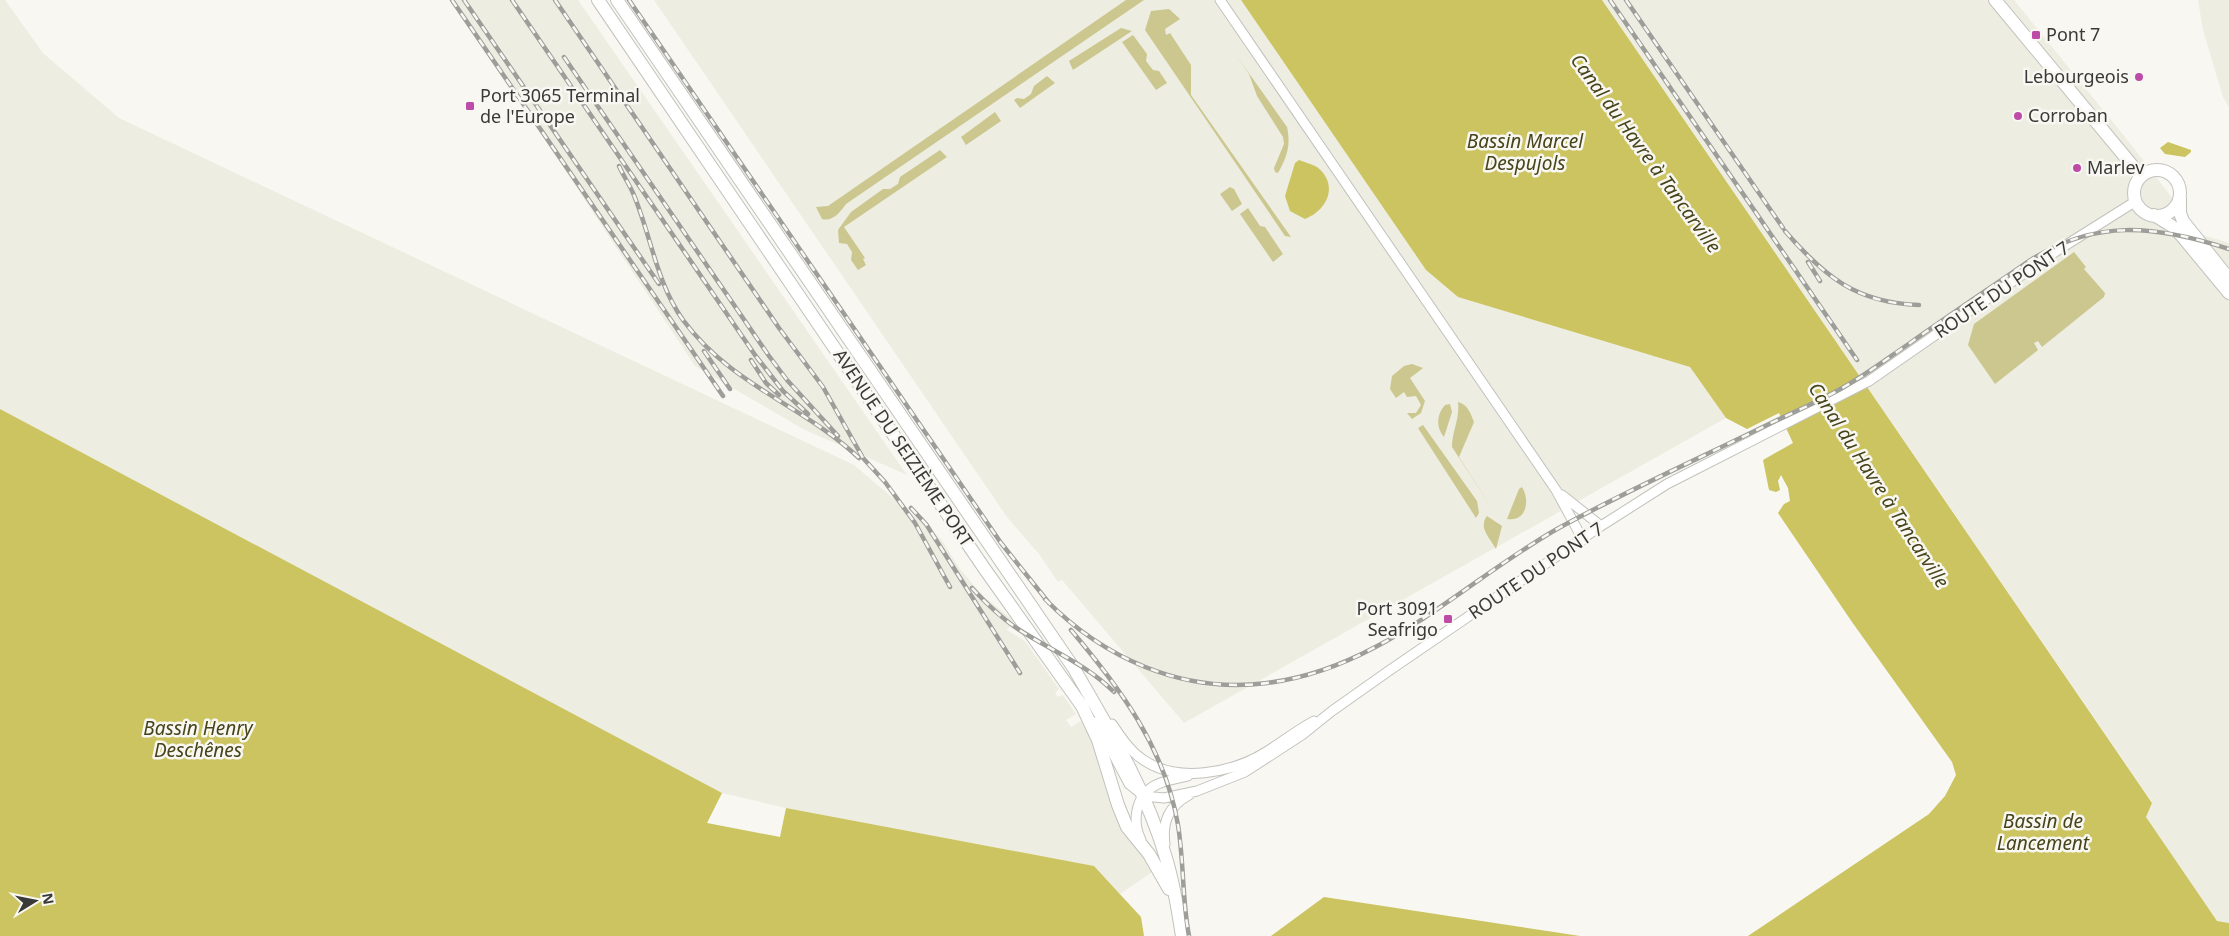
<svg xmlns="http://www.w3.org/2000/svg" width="2229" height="936" viewBox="0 0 2229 936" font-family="'Noto Sans',sans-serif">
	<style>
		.built { fill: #edede1 }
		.green { fill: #cbc78f }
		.water { fill: #cbc461 }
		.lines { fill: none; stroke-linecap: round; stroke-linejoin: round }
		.street-casing { stroke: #c2c2bd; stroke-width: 11 }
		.secondary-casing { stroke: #c2c2bd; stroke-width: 14 }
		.street { stroke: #fff; stroke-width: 9 }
		.secondary { stroke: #fff; stroke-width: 12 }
		.rail-casing { stroke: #9d9d99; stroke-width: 4.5 }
		.rail { stroke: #f8f7f2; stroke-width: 2.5; stroke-dasharray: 8; stroke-linecap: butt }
		.poi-dot { fill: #bd4ca8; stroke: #f8f7f2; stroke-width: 2 }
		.labels { text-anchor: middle; stroke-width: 5; stroke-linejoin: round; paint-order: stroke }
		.poi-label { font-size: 18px; fill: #393937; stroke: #f8f7f2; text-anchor: start }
		.street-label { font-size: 18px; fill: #393937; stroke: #f8f7f2 }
		.water-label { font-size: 19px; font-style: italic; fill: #47431a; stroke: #f8f7f2 }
	</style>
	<rect width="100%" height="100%" fill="#f8f7f2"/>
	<path class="built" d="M0 0H5L43 53 119 118 854 465 941 539 960 569 983 596 1014 621 1007 630 1025 641 1059 689 1055 693 1058 697 1063 695 1076 714 1066 720 1071 727 1081 721 1092 738 1098 756 1155 870 1120 894 1094 866 786 808 722 793 0 409Z
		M452 0H578L907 475 803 429 695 366Z
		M654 0H1241L1426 270 1458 297 1690 367 1726 418 1184 723 1062 580 1058 582 1039 554 1007 517Z
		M1602 0H2014L2129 142 2200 234 2229 243V923L2217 921 2146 817 2152 802Z
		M2198 0H2229V107L2223 97 2203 30Z"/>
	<path class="green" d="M1126 0H1144L846 204C840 212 833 222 822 219L816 207 828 206Z
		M1169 9 1180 19 1165 29 1166 35 1170 33 1191 65V95L1291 237 1285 236 1145 30 1151 11Z
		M1121 28 1132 31 1073 70 1069 61Z
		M1133 35 1147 54 1146 61 1153 70 1159 71 1167 83 1156 90 1122 42Z
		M1236 55 1287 127C1291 145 1287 157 1278 173L1275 172 1274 168 1284 144 1283 137 1257 96 1249 74Z
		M1047 76 1055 83 1020 108 1014 100 1017 98 1024 99 1031 94 1034 86Z
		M995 112 1001 121 966 145 961 137Z
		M940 150 947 157 844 227 865 258 863 259 866 265 858 270 851 260 852 252 847 244 839 243 838 230 851 212 883 189H890L898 184 900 177Z
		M1230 187 1234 189 1242 204 1232 211 1220 194Z
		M1248 208 1260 226 1265 227 1283 254 1273 262 1240 214Z
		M2074 252 2086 267 2084 269 2105 293 2104 297 2042 347 2038 341 2034 343 2038 350 1995 384 1968 345 1974 324Z
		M1412 364 1423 368 1410 378 1425 401 1421 413 1412 419 1407 413H1416L1421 405 1416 396 1407 397 1404 392 1396 398 1390 389 1392 376 1404 366Z
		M1458 402C1468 405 1470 412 1474 422L1459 457 1494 511 1452 447C1452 431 1460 419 1458 402Z
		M1450 404 1452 412 1444 437C1436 428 1436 415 1445 405Z
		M1423 425 1477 501 1479 513 1476 518 1418 428Z
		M1522 487C1530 500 1527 522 1507 519L1519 489Z
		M1487 516 1502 526 1496 549C1490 538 1478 528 1487 516Z"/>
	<path class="water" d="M1241 0H1602L2152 803 2146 817 2217 921 2229 923V936H1748L1929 814 1945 796 1956 775 1952 762 1852 622 1778 513 1784 504 1790 501 1788 488 1781 475 1778 481 1780 490 1776 492 1769 490 1763 460 1793 443 1779 413 1747 429 1726 418 1690 367 1458 297 1426 270Z
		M2168 142 2191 150V152L2185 157 2165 154 2160 148Z
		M1299 160C1304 162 1312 164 1317 167 1339 184 1328 210 1305 219L1290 211 1285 196 1295 163Z
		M0 409 722 793 707 823 780 837 786 808 1094 866 1141 917 1144 936H0Z
		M1324 897 1580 936H1271Z"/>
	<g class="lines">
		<g class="street-casing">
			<path id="street" d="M1220 0 1556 490 1583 540
				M1562 495 1601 526
				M1094 722 1101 731 1129 784 1144 796 1164 798 1197 791 1245 772 1302 735 1332 711 1390 670 1601 526 1667 484 1869 381 2055 252 2136 201
				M1112 724C1121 737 1129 750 1142 759 1177 784 1232 773 1266 752 1282 742 1297 730 1314 721
				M1141 840C1132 822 1135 797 1154 786 1164 780 1176 779 1188 776
				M1165 844C1162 821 1169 806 1189 795"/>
		</g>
		<g class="secondary-casing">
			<path id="secondary" d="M598 0 984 568 1082 706 1098 740 1118 805 1127 827 1149 854 1169 889
				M617 0 1073 667C1109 729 1146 789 1166 858 1174 884 1178 910 1182 936
				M1995 0 2141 176
				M2134 193a23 23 0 1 1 46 0a23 23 0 1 1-46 0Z
				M2180 198V213L2183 221 2229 279
				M2154 215 2172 226 2181 235 2229 293"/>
		</g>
		<use href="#street" class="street"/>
		<use href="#secondary" class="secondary"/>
		<g class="rail-casing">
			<path id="rail" d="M452 0 723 396
				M464 0 659 284
				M512 0 755 355 783 391 808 414
				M555 0 779 328 823 387 863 458 885 482 915 523 950 587
				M629 0 1001 543 1049 603
				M1610 0 1857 360
				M1626 0 1783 228
				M564 57 769 356 787 380 838 436
				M619 166C623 175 629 184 633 193 651 235 656 282 683 320 732 386 803 405 859 458
				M1785 231C1824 276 1856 303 1919 305
				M1808 262 1820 281
				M704 351 730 389
				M751 360 766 383 779 395
				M911 508 926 524 938 543 1020 673
				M972 588C986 603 1001 618 1018 629 1050 650 1086 664 1114 692
				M1045 599C1103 658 1182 694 1267 683 1381 669 1461 584 1557 529 1626 491 1698 459 1769 424 1794 412 1820 401 1844 387 1867 374 1888 358 1910 343 1948 316 1987 290 2026 263 2094 218 2155 225 2229 249
				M1071 630C1120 688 1165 748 1178 825 1184 862 1182 899 1189 936"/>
		</g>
		<use href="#rail" class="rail"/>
	</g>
	<g class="poi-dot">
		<rect x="2031" y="30" width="10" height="10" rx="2.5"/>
		<circle cx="2139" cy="77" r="5"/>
		<rect x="465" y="101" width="10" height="10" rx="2.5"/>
		<circle cx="2018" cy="116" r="5"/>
		<circle cx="2077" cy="168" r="5"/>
		<rect x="1443" y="614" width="10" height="10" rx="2.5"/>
	</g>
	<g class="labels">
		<g class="poi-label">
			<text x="2046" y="41">Pont 7</text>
			<text x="2129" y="83" text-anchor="end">Lebourgeois</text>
			<text x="480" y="102">Port 3065 Terminal<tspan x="480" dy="21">de l'Europe</tspan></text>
			<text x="2028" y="122">Corroban</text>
			<text x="2087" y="174">Marlev</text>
			<text x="1438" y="615" text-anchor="end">Port 3091<tspan x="1438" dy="21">Seafrigo</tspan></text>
		</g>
		<g class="street-label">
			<text transform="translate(2002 290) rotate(-34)" y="6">ROUTE DU PONT 7</text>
			<text transform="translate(903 448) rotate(56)" y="6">AVENUE DU SEIZIÈME PORT</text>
			<text transform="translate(1536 571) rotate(-34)" y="6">ROUTE DU PONT 7</text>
		</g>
		<g class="water-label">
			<text x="1525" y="148">Bassin Marcel<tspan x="1525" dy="22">Despujols</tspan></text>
			<text transform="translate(1646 153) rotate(54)" y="7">Canal du Havre à Tancarville</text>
			<text transform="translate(1879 485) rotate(57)" y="7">Canal du Havre à Tancarville</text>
			<text x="198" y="735">Bassin Henry<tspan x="198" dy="22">Deschênes</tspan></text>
			<text x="2043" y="828">Bassin de<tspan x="2043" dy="22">Lancement</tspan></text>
		</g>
	</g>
	<g transform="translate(35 901) rotate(80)" stroke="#f8f7f2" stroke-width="4" paint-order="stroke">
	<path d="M0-4L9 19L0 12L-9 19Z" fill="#393937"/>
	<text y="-8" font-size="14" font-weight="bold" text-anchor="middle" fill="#393937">N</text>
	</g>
</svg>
